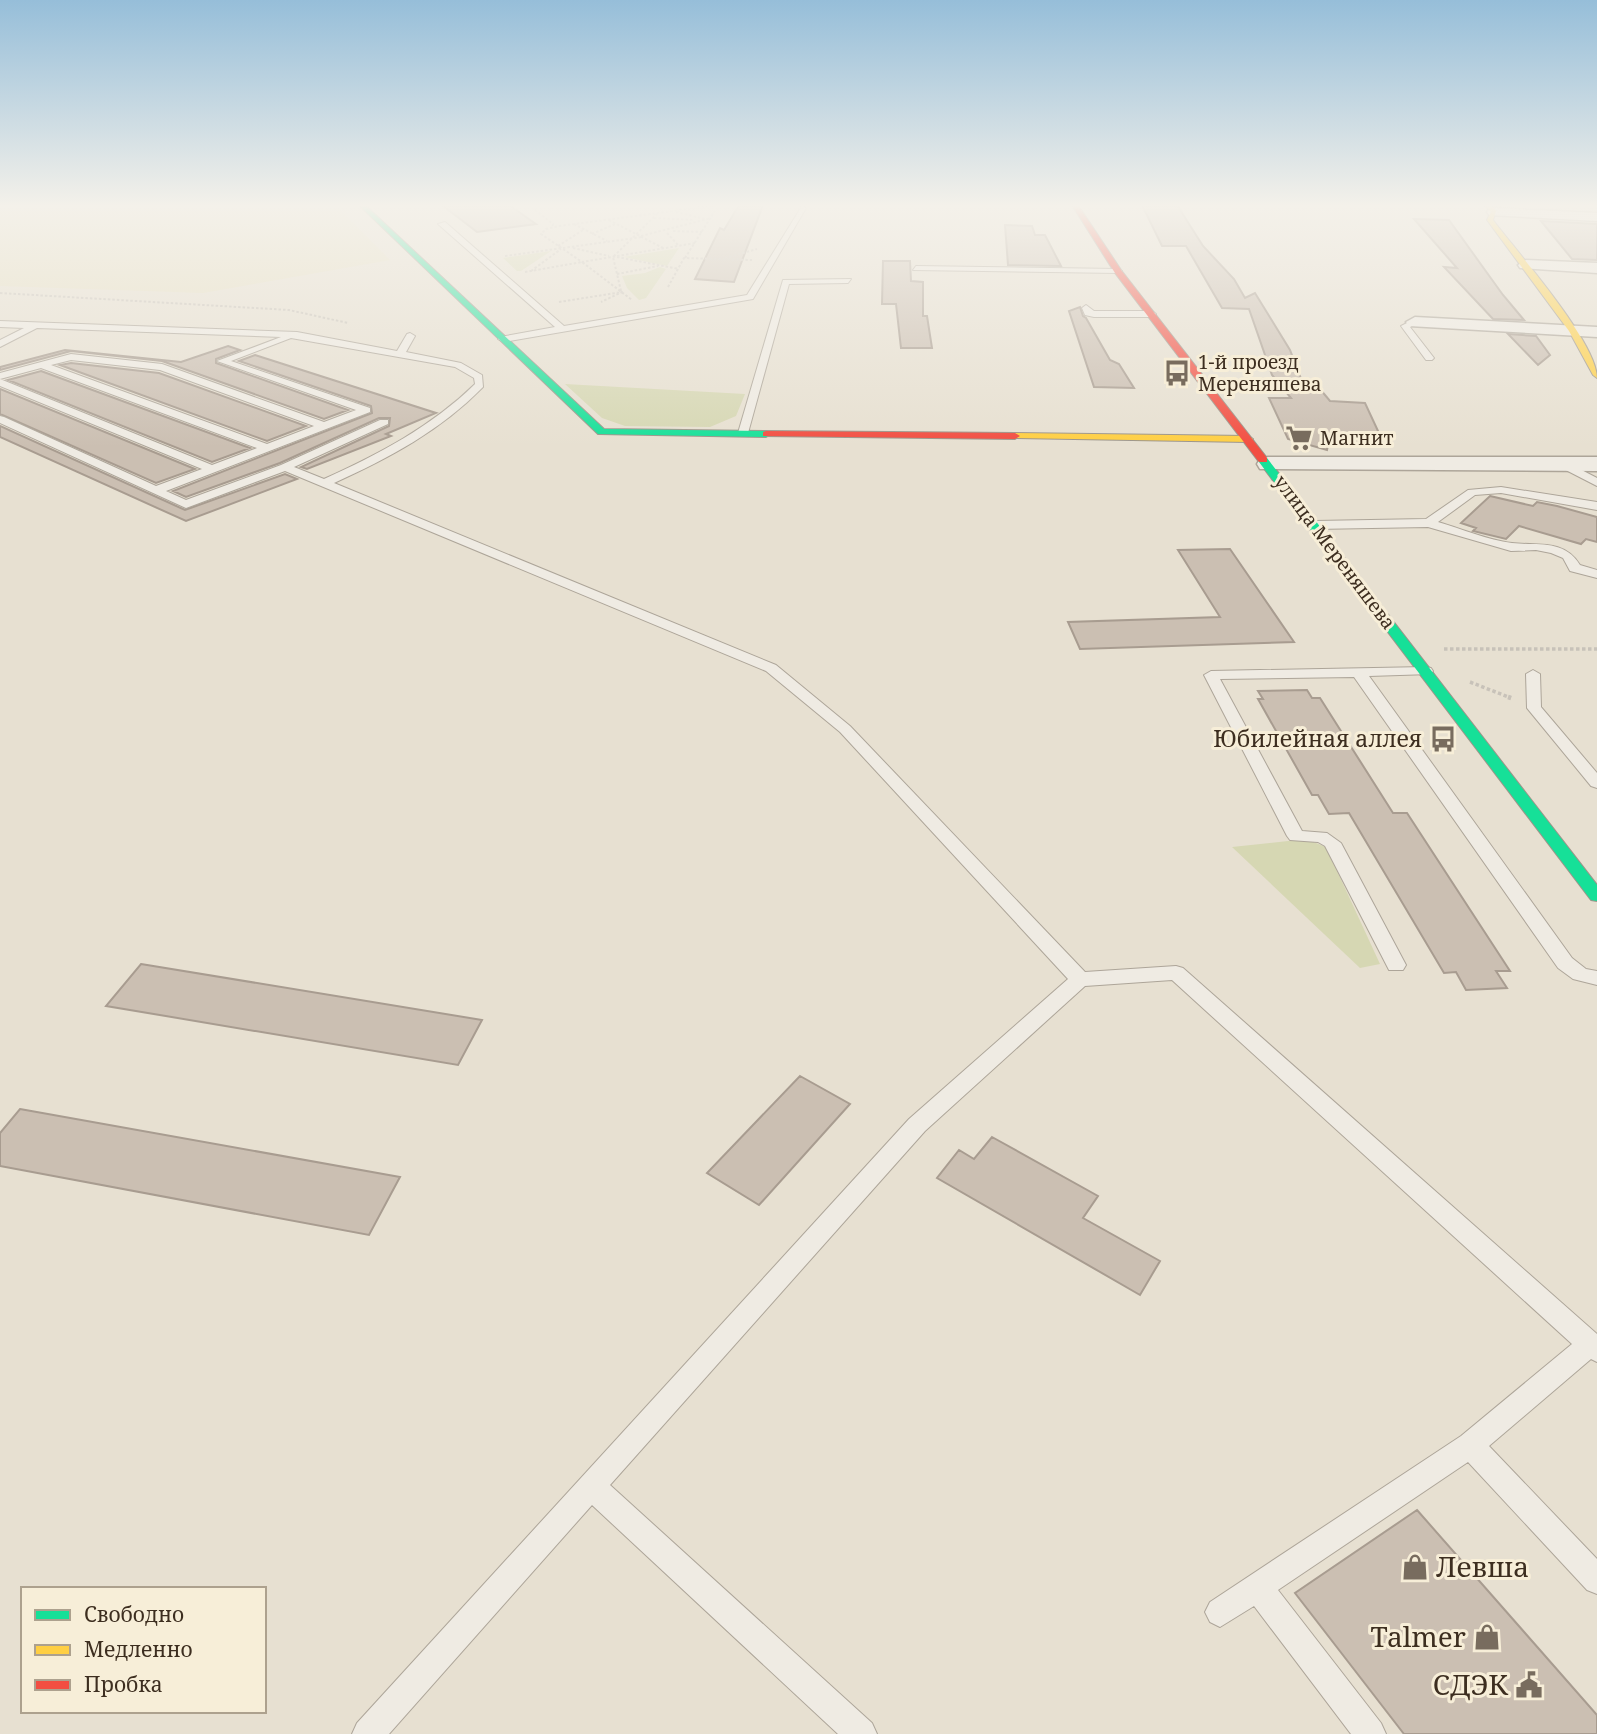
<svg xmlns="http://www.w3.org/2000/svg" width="1597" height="1734" viewBox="0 0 1597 1734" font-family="'Noto Serif',serif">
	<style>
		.farmland { fill: #e6dfc2 }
		.green { fill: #d6d7b3 }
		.building { fill: #cbbfb2; stroke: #a89c90; stroke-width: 2 }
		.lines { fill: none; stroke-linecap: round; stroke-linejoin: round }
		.lane-casing { stroke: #ada599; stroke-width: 2 }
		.street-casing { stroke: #ada599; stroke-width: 3 }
		.fast-casing { stroke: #9c958a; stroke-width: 2 }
		.slow-casing { stroke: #9c958a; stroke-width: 2 }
		.jam-casing { stroke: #9c958a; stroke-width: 2 }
		.path-far2 { stroke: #c8c2b9; stroke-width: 2; stroke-dasharray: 2.5 2; stroke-linecap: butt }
		.path-far1 { stroke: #c8c2b9; stroke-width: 3.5; stroke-dasharray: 3.5 2.5; stroke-linecap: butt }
		.path { stroke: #c8c2b9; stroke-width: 4.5; stroke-dasharray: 5 3.5; stroke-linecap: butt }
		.lane { fill: #efebe3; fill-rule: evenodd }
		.street { fill: #efebe3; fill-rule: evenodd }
		.fast { fill: #16e098; fill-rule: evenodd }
		.slow { fill: #ffcf43; fill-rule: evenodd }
		.jam { fill: #f24e42; fill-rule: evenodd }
		.labels { text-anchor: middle; stroke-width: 6; stroke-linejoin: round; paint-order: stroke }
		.far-poi-label { font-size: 19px; fill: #3d2e20; stroke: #f7eed8; text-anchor: start }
		.far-street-label { font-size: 19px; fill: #3d2e20; stroke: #f7eed8 }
		.poi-label { font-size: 23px; fill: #3d2e20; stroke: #f7eed8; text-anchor: end }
		.near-poi-label { font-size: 28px; fill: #3d2e20; stroke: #f7eed8; text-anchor: end }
	</style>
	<rect width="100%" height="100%" fill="#e7e0d1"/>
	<path class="farmland" d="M0 205H335L390 260 203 293 0 286Z"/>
	<path class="green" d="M679 248 667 266 624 257Z
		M551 251 521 271H517L503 258Z
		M660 267 666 269 646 298 639 300 627 288 622 276 645 273Z
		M565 384 745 394 736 416 710 427 625 426 602 418Z
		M1306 839 1326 847 1380 964 1360 968 1232 847Z"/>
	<path class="building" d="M442 205H509L536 224 477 232Z
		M739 205H763L734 282 695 279 720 228 724 230Z
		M1142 205H1177L1203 246 1234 279 1245 298 1255 293 1290 350 1305 389H1320L1330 401 1365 403 1385 446 1328 445 1327 450 1288 439 1269 398H1291L1272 375 1249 309 1222 308 1186 246H1162Z
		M1414 219 1449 220 1503 295 1524 320 1493 319 1444 267 1457 268Z
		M1541 221 1597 224V260L1572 259Z
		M1005 225 1032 226 1035 235H1045L1061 266 1008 265Z
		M883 261H910L911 281 923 282V316H927L932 348H901L896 304H882Z
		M1080 307 1083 316 1086 318 1110 360 1119 364 1134 388 1094 387 1069 311Z
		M1508 334 1536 336 1550 355 1538 365Z
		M228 346 240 350 216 359V363L348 410 324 419 162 361 71 351 0 370V367L65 350 181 362Z
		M255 355 436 413 386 434 391 436 307 469 301 467 389 426 390 418H379L280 463 186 497 173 491 372 413 371 406 239 361Z
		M71 363 159 373 306 426 267 441 60 365Z
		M41 371 250 448 212 462 8 380Z
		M0 389 195 469 156 483 0 414Z
		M0 426 185 510 285 474 297 479 186 521 0 437Z
		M1490 496 1533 506 1537 502 1557 506 1597 517V542L1586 539 1581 544 1519 526 1506 539 1473 531 1476 528 1461 523Z
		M1230 549 1294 642 1080 649 1068 622 1220 617 1178 550Z
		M1307 690 1312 698H1320L1393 813H1407L1510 971H1496L1507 988 1466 990 1456 972 1444 973 1349 813 1329 814 1318 795H1312L1258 699H1263L1258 691Z
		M141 964 482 1020 458 1065 106 1006Z
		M800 1076 850 1104 759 1205 707 1173Z
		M20 1109 400 1177 369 1235 0 1166V1133Z
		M992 1137 1098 1196 1083 1218 1160 1261 1140 1295 937 1178 959 1150 974 1159Z
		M1417 1510 1597 1715V1734H1404L1295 1593Z"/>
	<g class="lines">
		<g class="lane-casing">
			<path id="lane" d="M802 206 806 208 753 299 503 342 498 339 500 337 555 327 438 224 445 222 564 326 747 295Z
				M916 266 1118 269 1122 271 1118 273 913 270Z
				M851 279 848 283 789 284 748 433 739 435 738 433 783 280Z
				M1086 305 1094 311H1152L1156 314 1152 317H1094L1085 315 1082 308Z
				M1415 319 1419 322 1410 327 1434 358 1432 360H1426L1401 326Z
				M0 321 297 332 397 351 407 334 410 333 415 336 406 352 461 363 482 375 483 387C440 431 389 458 334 483L776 665 850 726 1085 972 1176 966 1183 968 1597 1334V1362L1591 1359 1489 1446 1597 1559V1594L1587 1590 1468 1462 1278 1590 1381 1723 1386 1734H1351L1254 1606 1220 1627 1210 1622 1205 1612 1210 1602 1461 1436 1572 1344 1172 980 1085 986 925 1131 610 1485 872 1723 877 1734H838L592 1505 389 1734H352L357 1723 909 1119 1068 979 840 732 766 671 285 471 186 508 0 423V416L4 417 156 486 202 469 0 386V379L212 465 257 448 41 368 0 379V373L71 354 162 364 324 422 356 410 217 361 281 337 37 328 0 347V340L24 328 0 327ZM291 338 455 367 474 378 475 384C431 427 379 454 324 479L294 467 388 424V420H380L281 465 186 500 166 491 370 412V408L231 361ZM71 360 160 370 314 426 267 444 51 365Z
				M1560 463H1568L1597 478V486L1560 467Z
				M1501 487 1597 502V510L1501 493 1475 495 1438 522C1462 529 1488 540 1512 543 1538 546 1564 539 1580 565L1597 570V578L1570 571 1563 558 1551 553 1536 550 1511 551 1428 527 1315 529 1309 525 1315 521 1426 519 1468 490Z
				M1426 667 1431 668 1433 671 1431 674 1369 676 1572 958 1586 969 1597 971V985L1573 979 1558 968 1354 677 1220 679 1302 831 1327 833 1341 843 1406 965 1403 970H1389L1325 846 1318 842 1290 840 1287 836 1204 675 1211 671Z
				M1533 670 1540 674 1541 707 1597 773V788L1591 786 1527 708 1526 674Z"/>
		</g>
		<g class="street-casing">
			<path id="street" d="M1494 208 1597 213V221L1489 215 1487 212 1489 209Z
				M1526 260 1597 263V273L1520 268 1518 265Z
				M1415 317 1597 327V337L1409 326 1406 322Z
				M1268 457H1597V471L1260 469 1257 464 1260 459Z"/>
		</g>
		<g class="fast-casing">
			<path id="fast" d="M359 205H365L604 429 766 431 771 434 766 437 598 434Z
				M1263 457 1267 458 1597 885V901L1591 900 1259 462 1258 460Z"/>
		</g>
		<g class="slow-casing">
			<path id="slow" d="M1485 205H1491L1496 211 1493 220C1517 252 1597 342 1597 378L1593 375 1569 331 1487 220 1491 212Z
				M1015 433 1248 436 1253 439 1248 442 1012 438V434Z"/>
		</g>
		<g class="jam-casing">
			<path id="jam" d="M1072 205H1078L1121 270 1267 458V462H1259L1115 273Z
				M766 431 1015 433 1020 436 1015 439 763 436V432Z"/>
		</g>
		<path class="path-far2" d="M535 210 553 224 552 228
			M676 212 705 219
			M654 218 694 220
			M609 220 663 248
			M574 224 607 241
			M673 231 702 232
			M667 233 678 245
			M592 234 615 224
			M641 236 711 218
			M695 243 582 262 541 234 546 229 559 226 719 205
			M558 246 583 230
			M573 248 609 256
			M505 256 642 237
			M617 257 679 269
			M685 258 718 206
			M725 258 757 249
			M531 271 561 249
			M525 272 582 262 632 300
			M617 274 658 266
			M668 287 684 258 752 260
			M621 291 613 257 657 214
			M0 293 289 310 348 323
			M559 302 622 292 601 302"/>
		<path class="path-far1" d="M1444 649H1597
			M1470 682 1511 698"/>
		<path class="path" d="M1508 697 1511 698"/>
		<use href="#lane" class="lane"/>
		<use href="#street" class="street"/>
		<use href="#fast" class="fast"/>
		<use href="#slow" class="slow"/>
		<use href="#jam" class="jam"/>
	</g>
	<linearGradient id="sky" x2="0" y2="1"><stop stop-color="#96bed9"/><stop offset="0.46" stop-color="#f4f1ea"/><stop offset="1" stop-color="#f4f1ea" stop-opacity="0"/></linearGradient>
	<rect width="1597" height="447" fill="url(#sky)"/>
	<defs>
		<g id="bus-bare" transform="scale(2.1)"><path d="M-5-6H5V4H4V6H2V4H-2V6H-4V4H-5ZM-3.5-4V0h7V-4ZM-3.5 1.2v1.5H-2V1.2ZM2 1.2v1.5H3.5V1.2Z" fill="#786c5e" stroke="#f7eed8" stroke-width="2.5" paint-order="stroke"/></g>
		<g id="supermarket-bare" transform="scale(2.1)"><path d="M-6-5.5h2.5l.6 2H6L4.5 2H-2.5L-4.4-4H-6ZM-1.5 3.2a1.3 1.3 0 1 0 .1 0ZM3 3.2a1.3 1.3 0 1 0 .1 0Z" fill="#786c5e" stroke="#f7eed8" stroke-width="2.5" paint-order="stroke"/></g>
		<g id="shop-bare" transform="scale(2.1)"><path d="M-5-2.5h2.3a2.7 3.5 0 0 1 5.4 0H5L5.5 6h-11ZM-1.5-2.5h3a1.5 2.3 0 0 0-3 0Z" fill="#786c5e" stroke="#f7eed8" stroke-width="2.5" paint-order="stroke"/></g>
		<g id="civic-bare" transform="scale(2.1)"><path d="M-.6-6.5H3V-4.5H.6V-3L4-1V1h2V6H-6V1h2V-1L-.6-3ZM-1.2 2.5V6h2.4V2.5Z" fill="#786c5e" stroke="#f7eed8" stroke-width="2.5" paint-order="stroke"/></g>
	</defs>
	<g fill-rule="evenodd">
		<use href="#bus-bare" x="1177" y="373"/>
		<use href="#supermarket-bare" x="1299" y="438"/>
		<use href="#bus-bare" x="1443" y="739"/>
		<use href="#shop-bare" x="1415" y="1567"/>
		<use href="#shop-bare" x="1487" y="1637"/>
		<use href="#civic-bare" x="1529" y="1685"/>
	</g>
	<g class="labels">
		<g class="far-poi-label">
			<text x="1198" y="369">1-й проезд<tspan x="1198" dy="22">Мереняшева</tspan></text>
			<text x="1320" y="445">Магнит</text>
		</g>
		<g class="far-street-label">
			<text transform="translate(1335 552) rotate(53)" y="7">улица Мереняшева</text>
		</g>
		<g class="poi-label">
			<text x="1422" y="747">Юбилейная аллея</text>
		</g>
		<g class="near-poi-label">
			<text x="1436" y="1577" text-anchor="start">Левша</text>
			<text x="1466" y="1647">Talmer</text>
			<text x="1508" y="1695">СДЭК</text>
		</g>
	</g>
	<rect x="21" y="1587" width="245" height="126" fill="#f7eed8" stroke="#ada18e" stroke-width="2"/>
	<rect x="35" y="1610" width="35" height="10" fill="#16e098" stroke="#ada18e" stroke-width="2"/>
	<text x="84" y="1622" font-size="21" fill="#3d2e20">Свободно</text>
	<rect x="35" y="1645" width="35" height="10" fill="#ffcf43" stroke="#ada18e" stroke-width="2"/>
	<text x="84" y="1657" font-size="21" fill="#3d2e20">Медленно</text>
	<rect x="35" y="1680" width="35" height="10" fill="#f24e42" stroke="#ada18e" stroke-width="2"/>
	<text x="84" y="1692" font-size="21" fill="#3d2e20">Пробка</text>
</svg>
